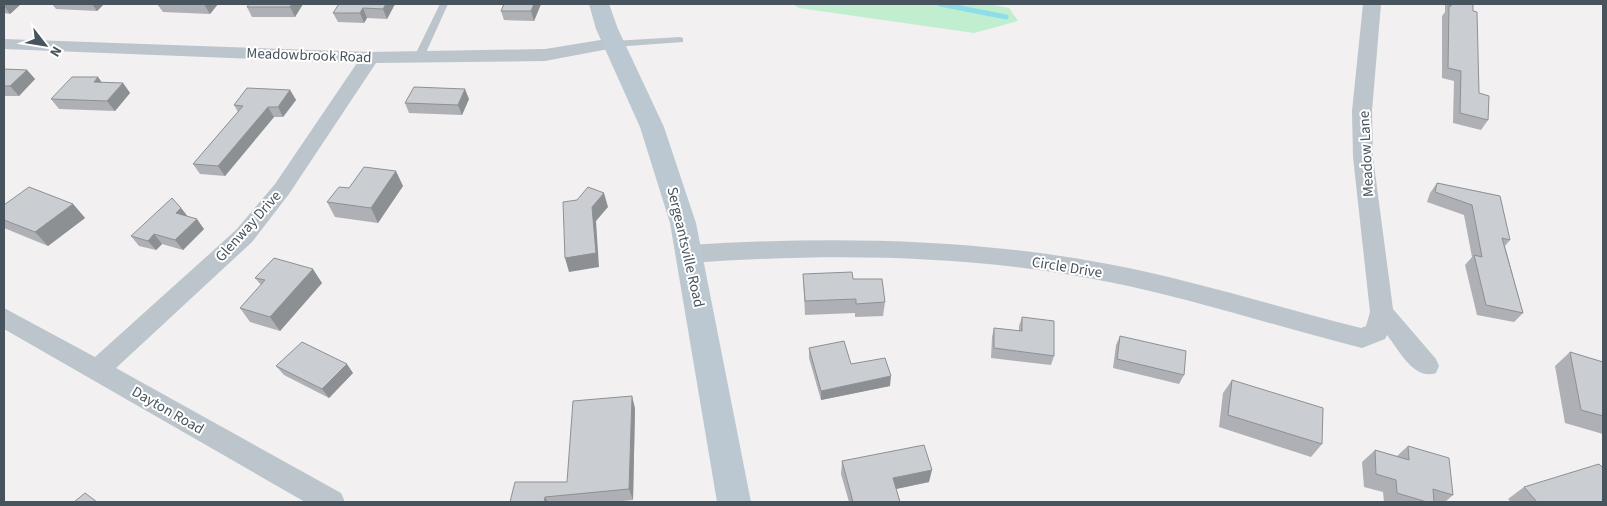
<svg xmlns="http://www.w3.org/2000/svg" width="1607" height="506" viewBox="0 0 1607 506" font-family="'Source Sans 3',sans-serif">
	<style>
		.green { fill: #c0eece }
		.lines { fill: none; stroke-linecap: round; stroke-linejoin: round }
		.stream { stroke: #8edeea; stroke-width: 5 }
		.service { fill: #bcc5cc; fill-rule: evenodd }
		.minor { fill: #bcc5cc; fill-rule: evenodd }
		.secondary { fill: #bcc8d1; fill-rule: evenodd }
		.wall { fill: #aeb0b5 }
		.shaded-wall { fill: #8d9093 }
		.building { fill: #cacdd2; stroke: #8d9093 }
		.labels { text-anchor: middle; stroke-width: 4; stroke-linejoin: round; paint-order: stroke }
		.street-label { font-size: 15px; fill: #48545d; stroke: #fff }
	</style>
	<rect width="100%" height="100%" fill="#f2f0f0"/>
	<path class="green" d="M792 4H989L1009 8 1018 21 974 33 799 8Z"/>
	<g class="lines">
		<path class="stream" d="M940 4 1006 17"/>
		<path class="service" d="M440 4H448L424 57 422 59H416L414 57Z
			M680 37 683 38V42L614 47 610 44 614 41Z"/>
		<path class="minor" d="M1363 4H1381L1372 111 1373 157 1393 309 1436 359 1439 366 1436 373C1414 381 1399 350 1387 335L1385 339 1362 348C1278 327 1194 299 1109 282 971 254 830 253 690 263L682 260 679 254 682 248 690 245C830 236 970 238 1108 264 1193 280 1277 307 1361 328L1366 326 1370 312 1353 157 1352 111Z
			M613 38 619 39 622 43 619 47 545 61 376 63 289 194 252 242 116 368 341 493 345 502H305L4 329V308L95 357 236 230 275 184 357 63 4 49V39L370 52 545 49Z"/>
		<path class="secondary" d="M589 4H609L618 29 664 127 696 223 751 502H717L670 223 640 127 596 29Z"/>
	</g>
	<path class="wall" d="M4 4H21L10 14 4 13Z
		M52 4H104L97 11 56 9Z
		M157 4H218L210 14 163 12Z
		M303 4 295 17H252L247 7Z
		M339 4H395L387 19 367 18 364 23 338 22 333 13Z
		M541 4 534 21 504 20 501 11Z
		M1445 4H1473V11L1479 93 1488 120 1481 130 1453 123 1454 81 1442 78V16L1445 12Z
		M4 69 27 70 35 79 19 96H4Z
		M98 77 102 83H123L130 93 115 111 59 109 51 99Z
		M290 90 296 100 283 117H274L225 176 200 174 193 164 238 112 234 105Z
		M469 99 462 115 409 113 405 103Z
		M1437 183 1500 196 1510 240 1505 246 1523 313 1514 322 1477 315 1465 265 1472 257 1464 215 1427 202 1430 193Z
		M403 186 378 223 335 217 327 202 349 188Z
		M73 204 85 218 48 246 4 228V205Z
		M181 208 188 217 204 229 183 250 162 244 156 250 139 246 131 236Z
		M803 274 853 279 885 302 883 316 855 317V313L805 315Z
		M255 278 322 283 280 331 250 322 240 308 261 285Z
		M1022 317 1054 356 1051 365 991 358 992 337 994 328 1019 331V326Z
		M1120 336 1184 375 1179 384 1113 368 1116 345Z
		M809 348 851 364 890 386 821 400 809 358Z
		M1570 352 1603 362V434L1565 423 1555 366Z
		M276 366 353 373 329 398 284 375Z
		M1232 380 1322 444 1311 457 1219 427 1223 393Z
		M635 408 633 500 613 502H510L567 482Z
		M1408 446 1453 495 1445 502H1384L1383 492 1364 487 1362 462 1375 450 1397 456Z
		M842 461 929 482 896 489 900 502H849L841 474Z
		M1524 487 1603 502H1511L1508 499Z"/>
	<path class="shaded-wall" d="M4 4H21L10 14 4 6Z
		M92 4H104L97 11Z
		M204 4H218L210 14Z
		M292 4H303L295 17 290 7Z
		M386 4H395L387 19 383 9Z
		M534 4H541L534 21 531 11Z
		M363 8 367 18 364 23 360 13Z
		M27 70 35 79 19 96 10 86Z
		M98 77 105 87 94 82Z
		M123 83 130 93 115 111 107 101Z
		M465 89 469 99 462 115 458 105Z
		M290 90 296 100 283 117 278 107Z
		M268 107 274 117 225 176 218 166Z
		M396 171 403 186 378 223 371 208Z
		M604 193 608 207 596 221 599 267 569 272 565 258 592 207Z
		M73 204 85 218 48 246 35 232Z
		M181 208 189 218 176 213Z
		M197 219 204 229 183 250 175 240Z
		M154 234 162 244 156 250 148 241Z
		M313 269 322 283 280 331 270 317Z
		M347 364 353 373 329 398 322 389Z
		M891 376 890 386 821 400V391Z
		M632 396 635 408 633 500 629 489Z
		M932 470 929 482 891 490 893 478Z
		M545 497 548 502H544Z"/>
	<path class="building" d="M249 4H292L290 7H247Z
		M339 4H386L383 9 363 8 360 13H333Z
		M504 4H534L531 11H501Z
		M1451 4H1473V11L1477 12 1479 93 1489 96 1488 120 1460 113 1461 71 1448 68 1449 6H1451Z
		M4 69 27 70 10 86H4Z
		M72 77H98L94 82 123 83 107 101 51 99Z
		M414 87 465 89 458 105 405 103Z
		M247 88 290 90 278 107H268L218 166 193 164 243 106 234 105Z
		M364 167 396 171 371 208 327 202 339 187 349 188Z
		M1437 183 1500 196 1510 240 1502 238 1523 313 1486 305 1474 255 1482 257 1472 205 1435 192Z
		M29 187 73 204 35 232 4 220V205Z
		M588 187 604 193 592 207 596 253 565 258 563 202 577 200Z
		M172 198 181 208 176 213 197 219 175 240 154 234 148 241 131 236Z
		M274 258 313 269 270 317 240 308 265 280 255 278Z
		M852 272 853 279H882L885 302 856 304V299L805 301 803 274Z
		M1022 317 1054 321V356L994 348V328L1022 331Z
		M1120 336 1186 351 1184 375 1117 359Z
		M844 341 851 364 885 358 891 376 821 391 809 348Z
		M302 342 347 364 322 389 276 366Z
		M1570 352 1603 362V416L1581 410Z
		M1232 380 1323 408 1322 444 1228 415Z
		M632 396 629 489 545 497 544 502H510L515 482H567L573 401Z
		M924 445 932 470 893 478 900 502H853L842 461Z
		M1408 446 1449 458 1453 495 1433 489 1434 502H1427L1397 493 1396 480 1376 474 1375 450 1409 460Z
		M1599 464 1603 468V502H1537L1524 487Z
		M85 493 97 502H74Z"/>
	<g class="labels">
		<g class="street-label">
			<text transform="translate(309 55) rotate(2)" y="5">Meadowbrook Road</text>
			<text transform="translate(1366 154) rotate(-93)" y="5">Meadow Lane</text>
			<text transform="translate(248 226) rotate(-48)" y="5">Glenway Drive</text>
			<text transform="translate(686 247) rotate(77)" y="5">Sergeantsville Road</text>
			<text transform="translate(1067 267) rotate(9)" y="5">Circle Drive</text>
			<text transform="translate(168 410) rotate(30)" y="5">Dayton Road</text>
		</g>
	</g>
	<rect width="1607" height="506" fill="none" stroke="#48545d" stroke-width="10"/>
	<g transform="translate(45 45) rotate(121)" stroke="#ffffff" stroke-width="4" paint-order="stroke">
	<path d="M0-4L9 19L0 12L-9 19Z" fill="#48545d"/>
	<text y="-8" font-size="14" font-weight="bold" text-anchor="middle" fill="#48545d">N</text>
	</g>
</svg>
